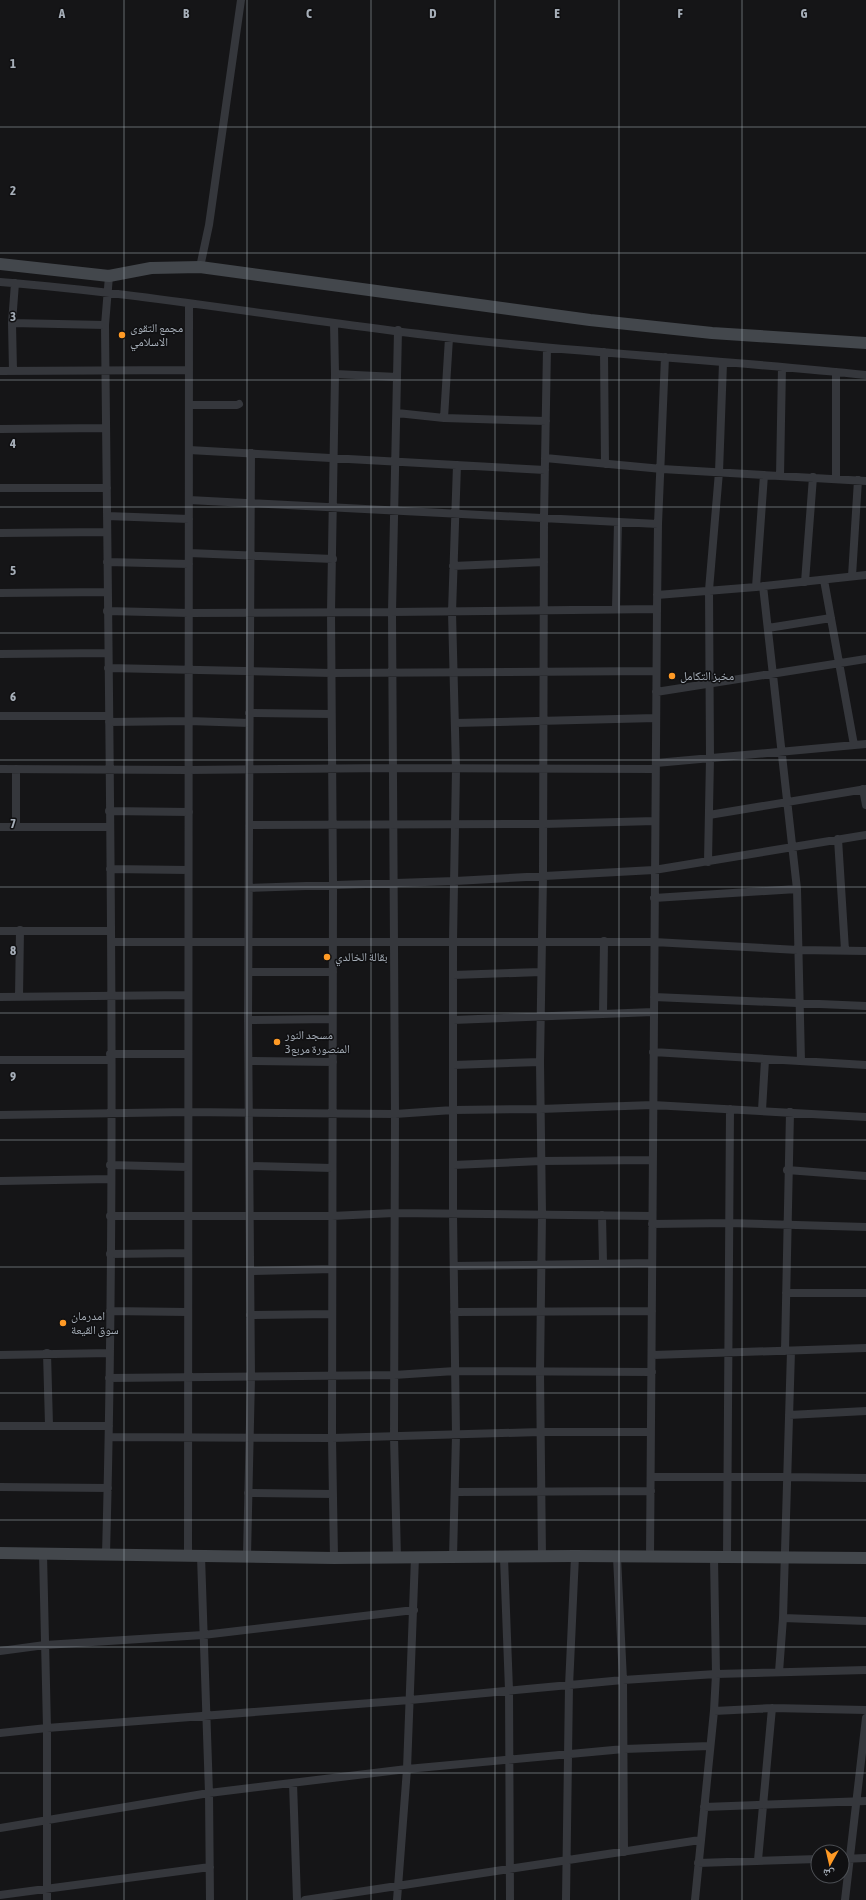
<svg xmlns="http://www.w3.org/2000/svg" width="866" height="1900" viewBox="0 0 866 1900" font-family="'Asap Condensed','Noto Naskh Arabic',sans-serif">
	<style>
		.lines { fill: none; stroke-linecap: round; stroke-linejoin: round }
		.street { stroke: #35373c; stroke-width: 8 }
		.secondary { stroke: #43474c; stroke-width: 12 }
		.grid { fill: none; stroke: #a6aeb8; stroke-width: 1; stroke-opacity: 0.55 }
		.poi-dot { fill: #ff9a25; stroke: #101012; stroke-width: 1.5 }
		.labels { text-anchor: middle; stroke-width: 3; stroke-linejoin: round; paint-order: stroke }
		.poi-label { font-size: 12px; fill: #a6aeb8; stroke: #101012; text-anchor: start }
		.grid-label { font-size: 13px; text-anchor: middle; font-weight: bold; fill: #a6aeb8; stroke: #101012; stroke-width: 3; stroke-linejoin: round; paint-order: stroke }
	</style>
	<rect width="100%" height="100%" fill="#151517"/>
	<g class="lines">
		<path class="street" d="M200 267 209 225 241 0
			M0 282C151 294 301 321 452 338 590 354 728 360 866 375
			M12 323 105 325
			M334 323 335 374 397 377
			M604 352 605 464
			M0 371 189 370
			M13 371 12 323 15 283
			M189 405H237L239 404
			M397 413 444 418 546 421
			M444 418 449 338
			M0 429 106 428
			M189 450 545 470
			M545 458 662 469 866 481
			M780 476 782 367
			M836 479V372
			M0 488H107
			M189 500 658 524
			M107 516 189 519
			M0 533 107 532
			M189 553 333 559
			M107 562 189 564
			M453 566 544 562
			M852 576 858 480
			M824 580 854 745
			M805 582 813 477
			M763 586 797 889 801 1061
			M756 587 764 475
			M0 593 108 592
			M657 595 756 587 866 575
			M616 608 618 522
			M107 611 189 613 392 612 657 609
			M768 628 831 618
			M0 654 108 653
			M108 668 331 673 656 671
			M656 692 866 659
			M249 713 331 714
			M0 716H109
			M109 722 189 721 249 723
			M455 723 656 718
			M656 763 866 744
			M0 769 188 770 393 768 655 769
			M863 789 866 805
			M109 811 189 812
			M709 815 866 789
			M249 825 544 824 655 821
			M0 827H110
			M16 827V769
			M838 839 845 950
			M708 862 710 758 709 590 719 472 723 363
			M110 869 188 870
			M249 888 455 881 654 870 866 835
			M654 898 797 889
			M0 931H110
			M111 942H654L798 950 866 951
			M249 972H333
			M453 975 541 972
			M0 997 188 995
			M19 997 20 930
			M654 997 866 1006
			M603 1014 604 941
			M248 1020 332 1019
			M453 1020 653 1012
			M653 1052 866 1065
			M110 1054H188
			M0 1060H110
			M249 1061 333 1062
			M453 1065 540 1062
			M762 1110 765 1060
			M0 1115 188 1112 395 1114 453 1110 540 1109 653 1105 866 1117
			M110 1165 188 1167
			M453 1165 541 1161 652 1160
			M250 1166 332 1168
			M787 1170 866 1176
			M0 1181 110 1179
			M602 1215 603 1263
			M110 1216H332L394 1213 652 1216
			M652 1224 729 1223 866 1227
			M110 1254 188 1253
			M454 1266 652 1263
			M251 1271 332 1269
			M786 1293H866
			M110 1311 187 1312
			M454 1312 652 1311
			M250 1315 332 1314
			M785 1351 790 1112
			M47 1353 49 1425
			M0 1355 110 1353
			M653 1355 866 1348
			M109 1378 394 1375 455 1371 652 1372
			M789 1415 866 1411
			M0 1426H109
			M109 1437 332 1438 540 1432H651
			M652 1477H786L866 1478
			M0 1487 108 1488
			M455 1492 651 1491
			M248 1493 333 1494
			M43 1554 47 1728V1900
			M106 1554C117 1144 109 735 105 325L109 276
			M188 1556 189 304
			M201 1556 209 1793 210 1900
			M247 1556 251 1377 248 1020 251 453
			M397 1557 394 1437 395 1114 392 612 398 330
			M542 1557 540 1372 542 1214 540 1062 543 876 544 518 547 348
			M617 1557 623 1680 624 1852
			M650 1557 657 609 658 524 665 357
			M727 1557 730 1109
			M334 1558 332 1438 333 885 331 612 335 374
			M453 1558 456 1435 453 1214V941L456 769 452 612 457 465
			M504 1558 509 1690 510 1900
			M783 1618 866 1621
			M0 1651 45 1645 203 1635 414 1610
			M779 1672 783 1618 791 1351
			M714 1711 772 1708 866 1710
			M0 1733 47 1728 410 1700 623 1680 716 1674 866 1670
			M293 1783 297 1900
			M704 1807 866 1801
			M0 1828 209 1793 407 1769 624 1749 710 1746
			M842 1859 866 1858
			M758 1860 772 1708
			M698 1863 818 1859
			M0 1895 210 1867
			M305 1900 700 1840
			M397 1900 407 1769 415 1557
			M566 1900 569 1686 575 1556
			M695 1900 714 1711 716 1674 714 1558
			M845 1900 866 1718"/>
		<path class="secondary" d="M0 264 109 276 151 268 200 267 590 320 712 333 866 343
			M0 1553 334 1558 575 1556 866 1558"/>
	</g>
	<path class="grid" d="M124 0V1900M247 0V1900M371 0V1900M495 0V1900M619 0V1900M742 0V1900M0 127H866M0 253H866M0 380H866M0 507H866M0 633H866M0 760H866M0 887H866M0 1013H866M0 1140H866M0 1267H866M0 1393H866M0 1520H866M0 1647H866M0 1773H866"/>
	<g class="poi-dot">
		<circle cx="122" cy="335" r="4"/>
		<circle cx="672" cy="676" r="4"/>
		<circle cx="327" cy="957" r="4"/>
		<circle cx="277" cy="1042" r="4"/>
		<circle cx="63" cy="1323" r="4"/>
	</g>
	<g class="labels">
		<g class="poi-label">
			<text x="130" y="332">مجمع التقوى<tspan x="130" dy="14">الاسلامي</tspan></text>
			<text x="680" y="680">مخبز التكامل</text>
			<text x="335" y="961">بقالة الخالدي</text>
			<text x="285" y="1039">مسجد النور<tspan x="285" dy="14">المنصورة مربع3</tspan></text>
			<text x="71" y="1320">امدرمان<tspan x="71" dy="14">سوق القيعة</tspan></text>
		</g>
	</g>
	<g class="grid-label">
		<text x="62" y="18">A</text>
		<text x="186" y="18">B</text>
		<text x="309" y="18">C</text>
		<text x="433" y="18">D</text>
		<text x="557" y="18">E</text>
		<text x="680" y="18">F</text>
		<text x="804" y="18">G</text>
		<text x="13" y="68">1</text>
		<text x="13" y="195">2</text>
		<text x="13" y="321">3</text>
		<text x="13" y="448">4</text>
		<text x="13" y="575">5</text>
		<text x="13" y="701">6</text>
		<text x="13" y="828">7</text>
		<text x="13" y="955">8</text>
		<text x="13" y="1081">9</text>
	</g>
	<g transform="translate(830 1864) rotate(188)"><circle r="19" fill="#101012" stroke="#4c4f54"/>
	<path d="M0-3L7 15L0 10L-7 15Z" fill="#ff9a25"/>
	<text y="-6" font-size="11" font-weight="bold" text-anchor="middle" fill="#a6aeb8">ش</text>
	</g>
</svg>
